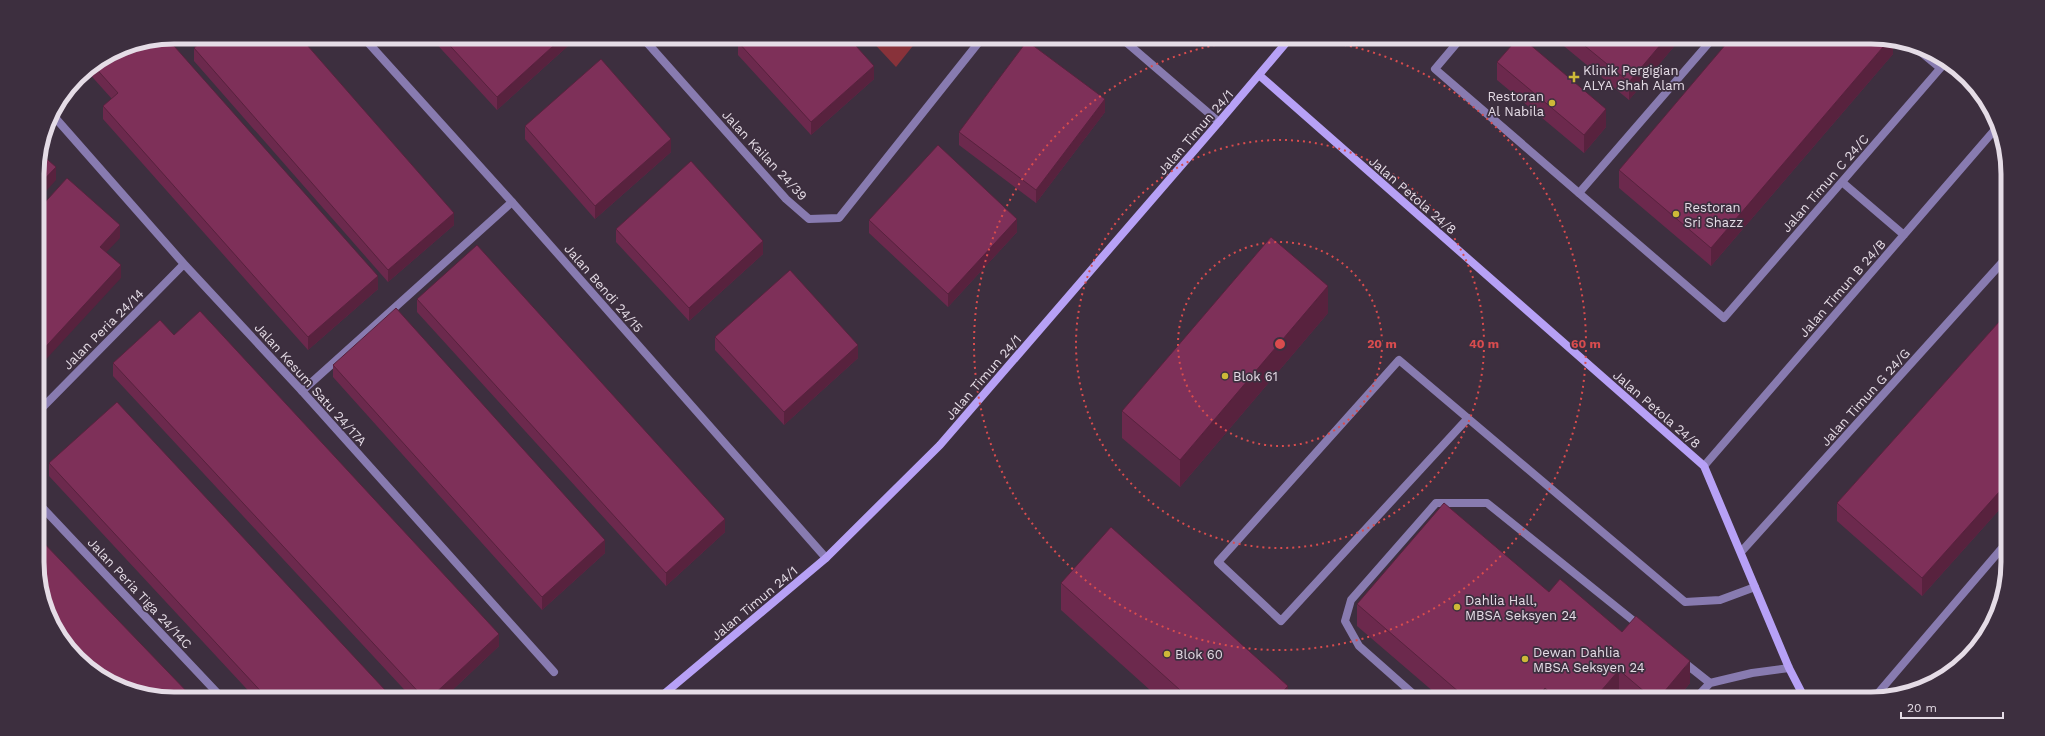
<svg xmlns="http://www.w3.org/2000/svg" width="2045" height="736" viewBox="0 0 2045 736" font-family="'Work Sans',sans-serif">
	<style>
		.green { fill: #88323a }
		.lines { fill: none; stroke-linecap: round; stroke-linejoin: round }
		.lane { stroke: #887bb0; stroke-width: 8 }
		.street { stroke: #887bb0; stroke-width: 8 }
		.secondary { stroke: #b7a1f6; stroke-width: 8 }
		.wall { fill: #6c294d }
		.shaded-wall { fill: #58223e }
		.building { fill: #7e3059; stroke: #58223e }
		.ring { fill: none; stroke: #d94c4e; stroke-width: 2; stroke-dasharray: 2 4 }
		.poi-dot { fill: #cdb938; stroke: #3d2f3f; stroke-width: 1.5 }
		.labels { text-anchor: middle; stroke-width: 3.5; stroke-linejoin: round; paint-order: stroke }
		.poi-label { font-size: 13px; fill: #e5dce6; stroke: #3d2f3f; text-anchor: start }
		.street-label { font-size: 13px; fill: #e5dce6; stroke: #3d2f3f }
		.rim { fill: none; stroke: #e5dce6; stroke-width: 5 }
		.centre { fill: #d94c4e; stroke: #3d2f3f; stroke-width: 2 }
		.ring-label { font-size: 12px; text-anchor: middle; font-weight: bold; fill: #d94c4e; stroke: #3d2f3f; stroke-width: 3.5; stroke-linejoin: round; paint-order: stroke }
	</style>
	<rect width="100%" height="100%" fill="#3d2f3f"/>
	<path class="green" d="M868 37H920L896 67Z"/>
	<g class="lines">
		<path class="lane" d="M1911 44 1940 68
			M1579 193 1714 37
			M302 391 512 202
			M1468 418 1281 621 1218 562 1399 360 1685 602 1720 600 1755 587
			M1681 660 1710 683
			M1419 699 1359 646 1345 621 1351 600 1436 503H1487L1640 626
			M1695 699 1710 683 1752 673 1789 668
			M1873 699 2008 541"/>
		<path class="street" d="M363 37 512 202 826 558
			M642 37 786 199 809 219 839 218 983 37
			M1120 37 1219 122
			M1462 37 1435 69 1724 318 1944 64
			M51 113 184 264 302 391 554 672
			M1842 182 1904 235
			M39 411 184 264
			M1704 466 1998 126
			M39 504 223 699
			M1741 552 2007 257"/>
		<path class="secondary" d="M1259 75 1704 466 1789 668 1805 699
			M658 699 826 558 940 445 1219 122 1291 37"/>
	</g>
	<path class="wall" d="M432 37H569V45L497 110 432 39Z
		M1553 37H1682L1629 100Z
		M1893 40V54L1711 266 1619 188V170Z
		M738 42 874 79 811 135 738 55Z
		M122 47 378 289 308 350 103 119V106L112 99 86 70Z
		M194 48 454 225 388 282 194 61Z
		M1497 62 1606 127 1584 153 1497 80Z
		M1105 112 1036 203 959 145V132Z
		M525 126 671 152 595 219 525 139Z
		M869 220 1017 232 948 307 869 233Z
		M616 229 763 254 689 321 616 242Z
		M417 299 725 532 666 586 417 312Z
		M1328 313 1180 487 1122 438V411Z
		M2007 313 2008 500 1922 596 1837 521V503Z
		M174 335 499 646 443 699H413L113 376V363Z
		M715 337 858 358 784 425 715 350Z
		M333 365 605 553 542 610 333 377Z
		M49 463 386 699H256L49 476Z
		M1061 583 1288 699H1160L1061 610Z
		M1549 592 1690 683 1677 699H1627L1619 692 1613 699H1442L1357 626V604Z"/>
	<path class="shaded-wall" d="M563 37H569V45L497 110V97Z
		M1667 37H1682L1629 100V82Z
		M1889 40H1893V54L1711 266V248Z
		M874 66V79L811 135V122Z
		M1105 99V112L1036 203V190Z
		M1606 109V127L1584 153V135Z
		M671 139V152L595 219V206Z
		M56 167V180L38 200 37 187Z
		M454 213V225L388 282V270Z
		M1017 219V232L948 307V294Z
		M120 225V238L100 259V247Z
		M763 241V254L689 321V308Z
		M121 265V278L38 368V355Z
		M378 276V289L308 350V337Z
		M1328 286V313L1180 487V460Z
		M858 345V358L784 425V412Z
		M2008 482V500L1922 596V578Z
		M725 519V532L666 586V573Z
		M605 540V553L542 610V597Z
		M499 634V646L443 699H429Z
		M1690 661V683L1677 699H1658Z
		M1619 670V692L1613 699H1594Z
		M1288 686V699H1276Z
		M1545 688V699H1536Z
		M386 691V699H377Z"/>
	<path class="building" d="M207 37H300L454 213 388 270 194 48Z
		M442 37H563L497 97Z
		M744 37H848L874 66 811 122 738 42Z
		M1519 37H1521L1606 109 1584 135 1497 62Z
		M1574 37H1667L1629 82Z
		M1732 37H1871L1889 40 1711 248 1619 170Z
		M167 38 378 276 308 337 103 106 118 93 93 65 122 47Z
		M1027 41 1105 99 1036 190 959 132Z
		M601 59 671 139 595 206 525 126Z
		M938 145 1017 219 948 294 869 220Z
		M40 153 56 167 37 187V164Z
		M691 161 763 241 689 308 616 229Z
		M67 178 120 225 100 247 121 265 38 355V210Z
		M1271 237 1328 286 1180 460 1122 411Z
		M477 245 725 519 666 573 417 299Z
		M790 270 858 345 784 412 715 337Z
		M396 308 605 540 542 597 333 365Z
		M200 311 499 634 429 699H425L113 363 160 320 174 335Z
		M2007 313 2008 482 1922 578 1837 503Z
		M117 402 386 691 377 699H268L49 463Z
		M1444 503 1549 592 1560 579 1622 632 1636 616 1690 661 1658 699H1653L1619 670 1594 699H1557L1545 688 1536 699H1467L1357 604Z
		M1111 527 1288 686 1276 699H1190L1061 583Z
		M39 538 194 699H174L130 692 71 653 40 589Z
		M1903 686 1907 693 1892 696Z"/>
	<g class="ring">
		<circle cx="1280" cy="344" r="102"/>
		<circle cx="1280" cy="344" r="204"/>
		<circle cx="1280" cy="344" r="306"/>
	</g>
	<g class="poi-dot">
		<path d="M1572 71h4v4h4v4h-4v4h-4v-4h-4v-4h4z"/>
		<circle cx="1552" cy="103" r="4"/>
		<circle cx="1676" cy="214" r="4"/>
		<circle cx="1225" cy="376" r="4"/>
		<circle cx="1457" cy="607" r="4"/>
		<circle cx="1167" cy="654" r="4"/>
		<circle cx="1525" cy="659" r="4"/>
	</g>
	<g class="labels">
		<g class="poi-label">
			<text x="1583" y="75">Klinik Pergigian<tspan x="1583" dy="15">ALYA Shah Alam</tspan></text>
			<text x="1544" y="101" text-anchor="end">Restoran<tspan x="1544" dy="15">Al Nabila</tspan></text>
			<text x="1684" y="212">Restoran<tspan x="1684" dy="15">Sri Shazz</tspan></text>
			<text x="1233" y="381">Blok 61</text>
			<text x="1465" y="605">Dahlia Hall,<tspan x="1465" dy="15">MBSA Seksyen 24</tspan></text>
			<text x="1533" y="657">Dewan Dahlia<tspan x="1533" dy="15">MBSA Seksyen 24</tspan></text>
			<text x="1175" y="659">Blok 60</text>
		</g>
		<g class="street-label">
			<text transform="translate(1195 132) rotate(-49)" y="5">Jalan Timun 24/1</text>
			<text transform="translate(765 155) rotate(47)" y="5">Jalan Kailan 24/39</text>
			<text transform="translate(1825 183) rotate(-49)" y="5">Jalan Timun C 24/C</text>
			<text transform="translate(1413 195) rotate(41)" y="5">Jalan Petola 24/8</text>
			<text transform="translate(604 288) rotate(49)" y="5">Jalan Bendi 24/15</text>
			<text transform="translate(1842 288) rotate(-49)" y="5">Jalan Timun B 24/B</text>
			<text transform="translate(103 329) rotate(-45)" y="5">Jalan Peria 24/14</text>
			<text transform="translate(983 377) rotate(-49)" y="5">Jalan Timun 24/1</text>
			<text transform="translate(311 384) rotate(48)" y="5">Jalan Kesum Satu 24/17A</text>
			<text transform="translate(1865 397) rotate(-48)" y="5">Jalan Timun G 24/G</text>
			<text transform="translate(1657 409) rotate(41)" y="5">Jalan Petola 24/8</text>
			<text transform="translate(140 593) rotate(47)" y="5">Jalan Peria Tiga 24/14C</text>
			<text transform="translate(754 603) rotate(-40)" y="5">Jalan Timun 24/1</text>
		</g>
	</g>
	<path d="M0 0H2045V736H0ZM174 44H1871A130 130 0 0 1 2001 174V562A130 130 0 0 1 1871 692H174A130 130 0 0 1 44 562V174A130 130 0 0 1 174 44Z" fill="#3d2f3f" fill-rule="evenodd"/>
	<path class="rim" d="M174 44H1871A130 130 0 0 1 2001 174V562A130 130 0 0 1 1871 692H174A130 130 0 0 1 44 562V174A130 130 0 0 1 174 44Z"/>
	<circle cx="1280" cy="344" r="6" class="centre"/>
	<g class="ring-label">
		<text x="1382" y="348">20 m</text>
		<text x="1484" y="348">40 m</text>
		<text x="1586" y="348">60 m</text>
	</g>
	<path d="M1901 712v6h102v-6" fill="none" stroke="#e5dce6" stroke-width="2"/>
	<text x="1907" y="712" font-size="12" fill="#e5dce6" stroke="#3d2f3f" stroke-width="3" paint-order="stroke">20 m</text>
</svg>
